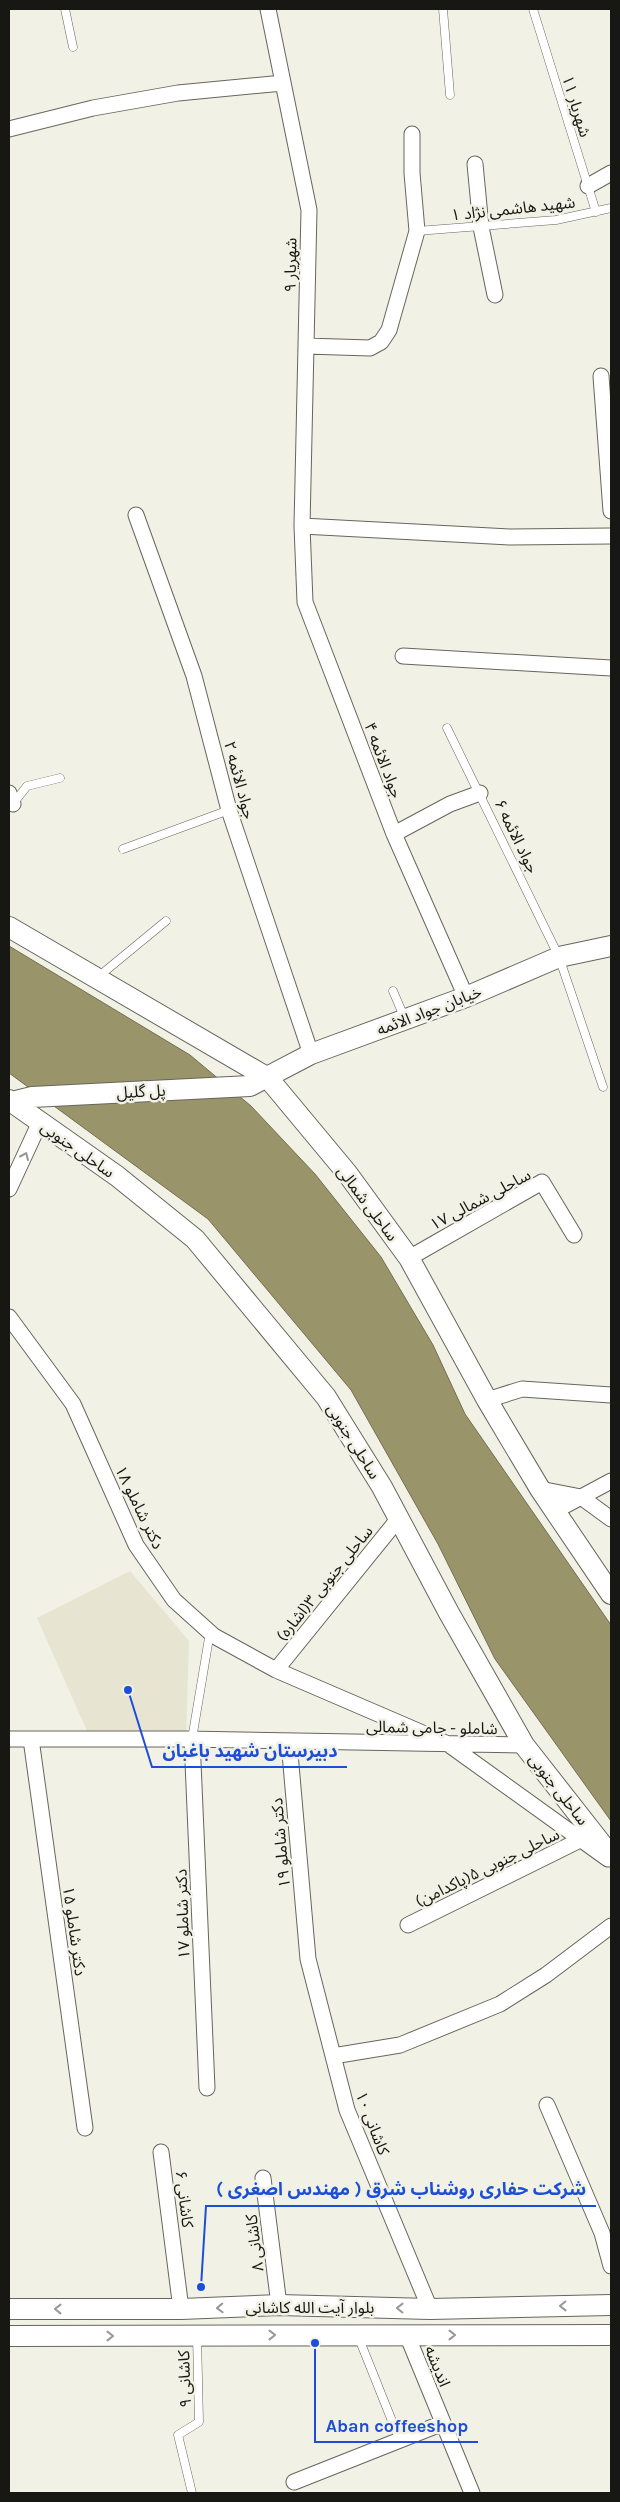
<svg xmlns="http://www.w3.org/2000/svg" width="620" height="2502" viewBox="0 0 620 2502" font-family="Karla,'Noto Sans Arabic',sans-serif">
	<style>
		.built { fill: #e7e5d2 }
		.water { fill: #9a946b; stroke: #736e51 }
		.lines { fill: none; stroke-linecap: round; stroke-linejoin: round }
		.service-casing { stroke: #67665c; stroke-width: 9 }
		.minor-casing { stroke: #67665c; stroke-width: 17 }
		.tertiary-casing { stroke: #67665c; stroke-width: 22 }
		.service { stroke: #fff; stroke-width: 8 }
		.minor { stroke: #fff; stroke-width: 15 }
		.tertiary { stroke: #fff; stroke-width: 20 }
		.oneway { stroke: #979795 }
		.labels { text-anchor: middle; stroke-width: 5; stroke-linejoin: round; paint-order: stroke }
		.street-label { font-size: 16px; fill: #171713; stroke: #f2f1e5 }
		.leader { fill: none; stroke: #1d4ed8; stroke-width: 2 }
		.callout-dot { fill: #1d4ed8; stroke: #f2f1e5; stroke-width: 2 }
		.callout-label { font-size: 18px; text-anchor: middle; font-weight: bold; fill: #1d4ed8; stroke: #f2f1e5; stroke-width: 5; stroke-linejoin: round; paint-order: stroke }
	</style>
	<rect width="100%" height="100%" fill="#f2f1e5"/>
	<path class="built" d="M130 1571 189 1641 186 1739 91 1740 37 1618Z"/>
	<path class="water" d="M9 946 190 1055 251 1106 315 1174 381 1257 433 1345 465 1414 611 1625V1821L495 1659 438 1544 351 1390 208 1219 9 1073Z"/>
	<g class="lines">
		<g class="service-casing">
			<path id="service" d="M65 9 73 47
				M443 9 450 95
				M533 9 596 212
				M417 231 556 220 611 208
				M447 728 559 957 603 1087
				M12 805 27 786 60 778
				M123 849 229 810
				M98 977 166 921
				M393 991 405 1019
				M192 1739 210 1632
				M358 2336 400 2441
				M192 2493 178 2435 199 2422 197 2336"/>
		</g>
		<g class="minor-casing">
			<path id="minor" d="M268 9 309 210 302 526 305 602 394 834 466 997
				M9 129 93 108 178 93 283 83
				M475 164 481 227 495 295
				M588 186 611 173
				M306 346 370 348 381 342 389 330 417 231 412 173V134
				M601 376 611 511
				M136 515 194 676 229 810 311 1054
				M302 526 510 537 611 536
				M403 656 611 668
				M9 793 13 804
				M394 834 450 804 480 793
				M9 1189 40 1122
				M409 1258 542 1182 574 1235
				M9 1317 73 1404 136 1545 174 1600 214 1636 276 1670 448 1744 608 1859
				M487 1400 522 1389 611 1395
				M540 1489 581 1497 611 1519
				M555 1511 611 1481
				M276 1670 399 1518
				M9 1739H186L524 1745
				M31 1739 85 2128
				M192 1739 207 2088
				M289 1742 308 1959 347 2110 430 2309
				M408 1925 580 1840
				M333 2056 400 2045 500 2004 546 1975 611 1926
				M547 2105 602 2233 611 2266
				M161 2152 181 2309
				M263 2178 279 2305
				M407 2335 472 2493
				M294 2482 443 2423"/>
		</g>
		<g class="tertiary-casing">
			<path id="tertiary" d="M9 927 268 1078 347 1173 409 1258 487 1400 540 1489 611 1594
				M9 1100 117 1176 195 1239 326 1397 382 1487 449 1613 524 1745 611 1856
				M12 1102 32 1097 250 1086 311 1054 466 997 559 957 611 946
				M9 2309H181L279 2305 430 2309 611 2305
				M9 2336 611 2335"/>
		</g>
		<use href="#service" class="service"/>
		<use href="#minor" class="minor"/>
		<use href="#tertiary" class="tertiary"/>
	</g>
	<defs><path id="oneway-chevron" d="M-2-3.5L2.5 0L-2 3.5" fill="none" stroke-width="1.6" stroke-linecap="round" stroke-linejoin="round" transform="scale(1.25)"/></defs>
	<g class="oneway">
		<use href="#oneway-chevron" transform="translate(25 1156) rotate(-66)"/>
		<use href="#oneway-chevron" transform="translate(563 2306) rotate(179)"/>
		<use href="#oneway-chevron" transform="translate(220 2308) rotate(178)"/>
		<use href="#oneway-chevron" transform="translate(400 2308) rotate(-179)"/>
		<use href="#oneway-chevron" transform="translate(58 2309) rotate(180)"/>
		<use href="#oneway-chevron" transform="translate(272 2335)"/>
		<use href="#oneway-chevron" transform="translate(452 2335)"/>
		<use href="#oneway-chevron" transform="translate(110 2336)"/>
	</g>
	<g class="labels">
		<g class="street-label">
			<text transform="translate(577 106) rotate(73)" y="6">شهریار ۱۱</text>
			<text transform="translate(513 208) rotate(-6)" y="6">شهید هاشمی نژاد ۱</text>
			<text transform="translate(290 265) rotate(-89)" y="6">شهریار ۹</text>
			<text transform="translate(384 760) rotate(69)" y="6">جواد الائمه ۴</text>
			<text transform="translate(240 780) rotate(75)" y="6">جواد الائمه ۲</text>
			<text transform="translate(517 836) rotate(64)" y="6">جواد الائمه ۶</text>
			<text transform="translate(429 1010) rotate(-21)" y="6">خیابان جواد الائمه</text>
			<text transform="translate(141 1091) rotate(-3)" y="6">پل گلیل</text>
			<text transform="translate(78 1149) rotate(35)" y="6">ساحلی جنوبی</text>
			<text transform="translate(480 1199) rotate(-28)" y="6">ساحلی شمالی ۱۷</text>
			<text transform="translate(368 1203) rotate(53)" y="6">ساحلی شمالی</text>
			<text transform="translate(354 1441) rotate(58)" y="6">ساحلی جنوبی</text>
			<text transform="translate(140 1507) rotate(64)" y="6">دکتر شاملو ۱۸</text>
			<text transform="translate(324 1583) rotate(-51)" y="6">ساحلی جنوبی ۳(اشاره)</text>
			<text transform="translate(432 1727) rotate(1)" y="6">شاملو - جامی شمالی</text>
			<text transform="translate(559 1789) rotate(52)" y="6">ساحلی جنوبی</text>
			<text transform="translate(280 1843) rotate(-95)" y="6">دکتر شاملو ۱۹</text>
			<text transform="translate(487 1867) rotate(-26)" y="6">ساحلی جنوبی ۵(پاکدامن)</text>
			<text transform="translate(182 1914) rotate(-92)" y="6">دکتر شاملو ۱۷</text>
			<text transform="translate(75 1931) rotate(82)" y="6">دکتر شاملو ۱۵</text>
			<text transform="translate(373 2123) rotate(69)" y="6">کاشانی ۱۰</text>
			<text transform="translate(185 2199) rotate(83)" y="6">کاشانی ۶</text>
			<text transform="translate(254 2243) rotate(-97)" y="6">کاشانی ۸</text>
			<text x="310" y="2313">بلوار آیت الله کاشانی</text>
			<text transform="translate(438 2366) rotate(68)" y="6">اندیشه</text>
			<text transform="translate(184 2379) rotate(-92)" y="6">کاشانی ۹</text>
		</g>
	</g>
	<path class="leader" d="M128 1690L152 1767H347M201 2287L206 2206H596M315 2343L315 2442H478"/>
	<g class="callout-dot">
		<circle cx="128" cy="1690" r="5"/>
		<circle cx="201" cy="2287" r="5"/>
		<circle cx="315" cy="2343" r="5"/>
	</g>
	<g class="callout-label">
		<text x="250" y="1757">دبیرستان شهید باغبان</text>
		<text x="401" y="2195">شرکت حفاری روشناب شرق ( مهندس اصغری )</text>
		<text x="397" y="2432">Aban coffeeshop</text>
	</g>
	<rect width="620" height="2502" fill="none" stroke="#171713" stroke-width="20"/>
</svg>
